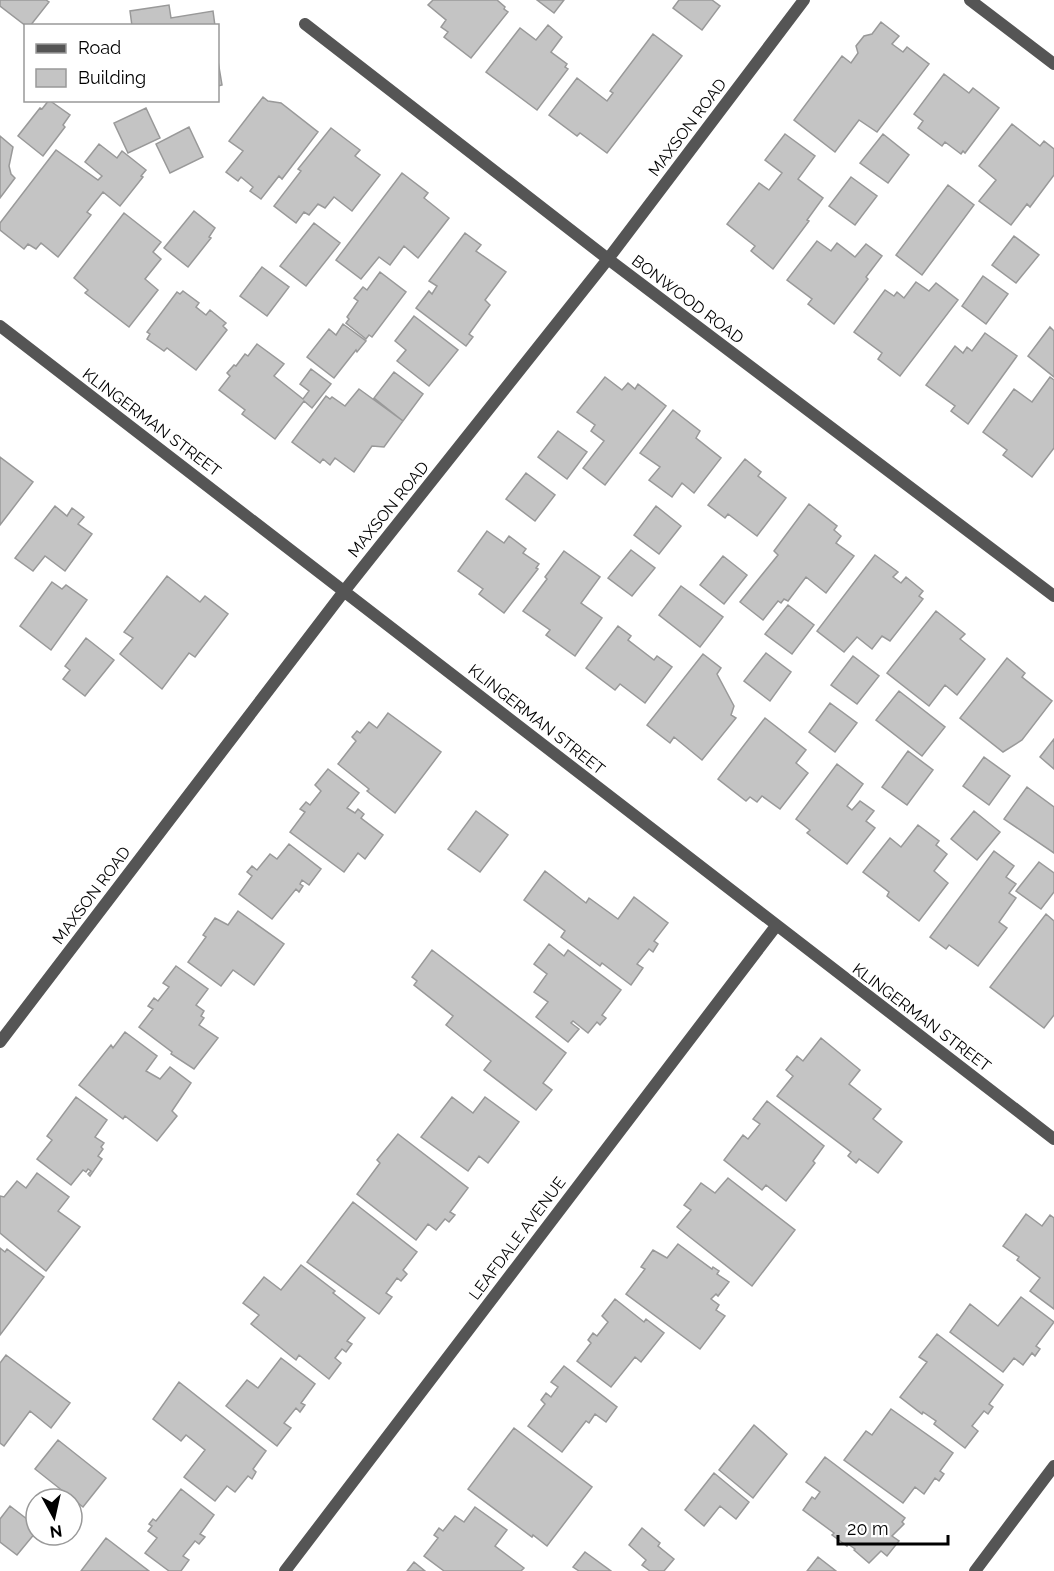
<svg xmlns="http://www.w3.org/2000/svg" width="1054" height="1571" viewBox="0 0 1054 1571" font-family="Raleway,sans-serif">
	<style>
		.building { fill: #c4c4c4; stroke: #999; stroke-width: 1.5 }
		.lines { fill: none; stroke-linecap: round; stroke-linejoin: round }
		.street { stroke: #555; stroke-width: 12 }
		.labels { text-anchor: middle; stroke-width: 6; stroke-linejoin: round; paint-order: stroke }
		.street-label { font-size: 16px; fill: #000; stroke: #fff }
	</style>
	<rect width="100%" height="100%" fill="#fff"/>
	<path class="building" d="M0 0H46L49 2 30 26H26L0 6Z
		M433 0H497L505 7 504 9 508 12 471 58 444 37 448 32 441 27 446 20 428 5Z
		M537 0H564L554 13Z
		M679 0H712L720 6 702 30 673 8Z
		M169 5 171 18 213 11 215 26H132L130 11Z
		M881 22 899 36 892 44 903 52 907 47 929 64 877 132 859 120 835 152 794 120 842 56 851 63 858 53 856 46 864 36 872 34Z
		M548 25 562 37 551 52 567 64 565 67 568 69 537 110 486 72 520 28 536 40Z
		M653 34 682 56 607 153 580 133 577 136 549 115 577 78 607 101 613 93 610 91Z
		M218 61 222 85 218 86Z
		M944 74 969 93 973 88 999 108 965 153 963 151 961 154 945 142 942 146 918 128 923 121 914 114Z
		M263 97 268 101 281 103 318 132 282 179 279 176 261 199 250 191 253 187 241 177 238 181 226 172 243 151 229 141Z
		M49 100 70 115 63 125 65 127 43 156 18 136 40 108 42 109Z
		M146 108 160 138 128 153 114 123Z
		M1012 124 1040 146 1044 141 1054 149V175L1030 207 1027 204 1011 225 979 201 996 180 979 166Z
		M189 127 203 157 170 173 156 144Z
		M331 128 360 150 355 156 380 175 352 211 334 197 325 208 318 204 309 215 304 212 296 223 274 206 301 171 298 169Z
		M785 134 815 156 798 179 823 198 807 220 809 221 773 269 751 251 755 246 727 224 759 183 769 190 782 173 765 160Z
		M883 134 909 155 888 183 860 163Z
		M0 136 13 147 9 166 11 174 15 178 0 198Z
		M99 144 117 158 122 151 146 170 141 176 143 177 120 206 103 192 87 212 91 215 58 257 41 243 36 249 28 244 24 249 0 230V223L56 150 98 180 102 176 85 162Z
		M402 173 428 193 424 198 449 218 418 258 404 246 390 265 379 257 361 279 336 260Z
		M851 177 877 196 855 225 829 206Z
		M948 185 974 205 922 275 896 255Z
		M194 211 215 228 209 237 211 238 188 267 164 248Z
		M124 213 161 242 153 252 161 259 145 279 158 290 129 327 85 293 88 290 74 278Z
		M314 223 340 243 306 286 280 266Z
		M465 233 481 245 476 251 506 272 485 300 490 305 469 334 473 337 466 346 416 308 429 291 432 294 437 286 429 281Z
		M1014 236 1039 255 1016 283 992 265Z
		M817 241 831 251 837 243 855 257 866 244 882 256 866 277 868 279 834 324 808 304 812 299 787 280Z
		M262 267 289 287 267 316 240 296Z
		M380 272 406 292 372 337 369 335 366 339 346 323 349 319 347 317 358 301 354 298 363 287 367 290Z
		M983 276 1008 294 986 324 962 306Z
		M916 282 929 291 936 283 958 300 900 376 878 359 882 353 854 332 885 290 894 296 897 292 904 298Z
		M183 291 199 303 196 307 206 315 210 310 226 323 223 326 227 330 196 370 167 348 164 351 147 339 150 334 147 332 177 292 180 294Z
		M414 316 458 350 429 386 397 361 406 350 395 341Z
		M343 324 366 341 357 352 356 350 334 378 307 357 329 329 336 335Z
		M1050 327 1054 331V377L1028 356Z
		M985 333 1017 356 968 424 951 411 955 406 926 385 955 346 963 353 967 347 972 351Z
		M257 344 284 364 274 376 303 399 309 391 300 384 311 369 331 384 312 408 304 401 275 439 242 414 245 410 219 390 230 376 227 373 234 365 236 366 245 354 248 356Z
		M394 372 423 394 403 421 374 398Z
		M605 377 622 390 628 383 635 389 638 384 666 406 605 485 583 468 604 441 591 431 595 425 577 412Z
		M1050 377 1054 380V448L1032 477 1003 455 1007 450 983 432 1014 389 1032 402Z
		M359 389 403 421 384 447 372 446 354 472 335 458 330 465 323 459 320 463 292 442 326 396 330 399 332 397 345 406Z
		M673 410 700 431 696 438 721 458 694 493 682 483 672 497 649 480 660 467 640 453Z
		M558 431 587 452 567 479 538 457Z
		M0 457 33 482 0 525Z
		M745 459 761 472 758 476 786 498 757 536 728 514 725 518 708 505Z
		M526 473 555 495 535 521 506 499Z
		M809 504 837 526 834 530 841 536 836 543 854 556 826 593 806 577 788 601 784 599 781 603 778 601 763 620 740 602 778 555 774 551Z
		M55 506 67 516 72 508 84 517 78 524 92 534 65 571 45 556 33 571 15 558Z
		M656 506 681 526 659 554 634 535Z
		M487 531 504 543 509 536 526 549 523 553 539 564 536 568 538 569 504 613 479 594 483 589 458 571Z
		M631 550 655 568 632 596 608 578Z
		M564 551 600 577 581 603 602 618 575 656 546 635 550 630 523 611 547 579 545 577Z
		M875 555 898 572 893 577 901 583 906 577 923 591 919 596 923 599 890 641 882 636 872 649 857 637 844 652 817 631Z
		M723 556 747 575 724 604 700 585Z
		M167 576 200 602 205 596 228 614 195 657 189 653 162 689 120 654 133 638 124 632Z
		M52 582 62 589 66 585 87 600 51 650 20 626Z
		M681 586 723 617 700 647 659 615Z
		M788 605 814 625 792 654 765 634Z
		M936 611 965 634 960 639 985 659 957 695 945 685 929 706 887 673Z
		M618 626 631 636 628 640 654 660 657 656 672 667 645 703 620 684 615 690 586 668Z
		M86 638 114 660 85 696 63 679 70 670 65 666Z
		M766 653 791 672 770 701 744 681Z
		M703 654 721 668 717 674 734 706 731 715 736 718 702 760 674 737 670 743 647 725Z
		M853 656 879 676 857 704 831 685Z
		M1007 658 1025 673 1022 677 1052 701 1022 740 1003 752 960 718Z
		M899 691 945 727 922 756 876 720Z
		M830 703 857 723 835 752 809 732Z
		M388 713 441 752 395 813 367 791 369 789 338 764 356 741 352 737 357 731 360 733 369 722 377 728Z
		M765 718 806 750 796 763 808 773 780 809 762 796 757 802 750 797 746 801 718 779Z
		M1054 739V769L1040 757Z
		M908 751 933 770 907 805 882 787Z
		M984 757 1010 776 989 805 963 786Z
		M837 764 863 784 847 806 852 810 860 801 874 811 866 821 875 828 847 864 807 833 810 830 796 819Z
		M328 769 359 793 347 808 355 813 358 809 364 814 361 818 383 835 365 859 358 853 344 872 290 832 305 812 300 809 306 802 310 805 321 791 315 785Z
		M1027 787 1054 807V853L1004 819Z
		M476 811 508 835 480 872 448 849Z
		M974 811 1000 832 977 860 951 839Z
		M918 825 939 841 936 845 947 854 934 871 948 883 919 921 887 896 889 892 863 872 890 838 901 847Z
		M289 844 321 869 309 885 302 880 300 884 303 886 299 892 296 889 272 919 239 894 252 876 247 872 252 866 257 870 270 854 277 859Z
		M994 851 1014 866 1006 877 1016 884 1009 893 1016 898 999 922 1007 928 978 966 949 945 946 949 930 937Z
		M1039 862 1054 873V892L1041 909 1016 891Z
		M545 871 586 903 589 898 618 919 634 897 668 923 654 941 658 944 653 952 649 949 637 964 643 968 631 985 602 963 600 966 561 937 565 931 524 900Z
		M238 911 284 944 254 985 233 970 221 986 188 962 206 937 203 935 215 918 228 925Z
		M1046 914 1054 921V1015L1044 1028 990 987Z
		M549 944 564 956 568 950 621 990 602 1015 606 1018 600 1025 597 1022 588 1033 573 1021 571 1023 579 1029 568 1042 536 1017 548 1002 534 992 547 974 534 964Z
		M432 950 566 1053 543 1083 552 1090 536 1110 484 1070 491 1061 446 1025 453 1016 414 985 417 981 412 977Z
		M176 966 208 989 196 1005 204 1011 201 1016 204 1018 199 1025 218 1038 194 1069 171 1054 172 1052 139 1027 153 1009 148 1006 154 998 158 1001 169 987 163 983Z
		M125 1032 157 1056 146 1071 160 1079 170 1067 191 1083 172 1111 177 1116 157 1141 125 1116 123 1119 79 1085 111 1045 113 1048Z
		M821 1038 860 1070 849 1084 881 1109 873 1119 902 1142 878 1173 859 1159 856 1163 848 1156 851 1152 777 1096 793 1076 786 1070 797 1056 803 1061Z
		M76 1097 107 1120 95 1137 104 1143 101 1147 103 1149 98 1156 102 1159 90 1176 88 1174 91 1171 88 1169 86 1172 83 1170 71 1185 37 1159 52 1140 47 1136Z
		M452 1097 473 1113 485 1097 519 1122 488 1163 479 1156 468 1171 421 1137Z
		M767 1101 824 1146 813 1161 815 1163 786 1201 766 1185 762 1190 724 1160 743 1135 748 1139 760 1124 753 1119Z
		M398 1134 468 1188 450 1212 455 1215 449 1222 445 1219 436 1230 428 1224 416 1240 357 1194 380 1163 377 1160Z
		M37 1173 69 1197 58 1211 80 1227 46 1271 0 1233V1196L4 1197 17 1181 26 1188Z
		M728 1178 795 1230 752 1286 677 1227 691 1210 684 1205 701 1183 715 1193Z
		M353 1202 417 1252 403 1270 407 1274 401 1281 397 1278 386 1293 392 1297 379 1314 307 1262Z
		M1026 1214 1042 1226 1050 1215 1054 1218V1309L1030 1291 1040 1278 1017 1260 1019 1257 1003 1246Z
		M678 1244 712 1269 713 1267 719 1271 717 1274 729 1282 718 1296 716 1294 711 1299 719 1305 716 1310 725 1316 700 1349 626 1294 645 1269 641 1267 653 1250 667 1258Z
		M0 1248 5 1252 7 1249 44 1277 0 1335Z
		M301 1265 335 1291 333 1293 365 1318 347 1341 352 1344 346 1352 342 1349 335 1358 341 1363 329 1379 299 1355 296 1360 251 1324 259 1315 243 1303 264 1277 281 1290Z
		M1021 1297 1054 1322 1036 1346 1040 1349 1035 1356 1032 1353 1023 1365 1014 1358 1003 1372 950 1332 970 1304 998 1326Z
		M615 1299 644 1322 646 1319 664 1333 641 1362 635 1357 611 1387 577 1361 591 1343 588 1340 593 1333 597 1336 608 1322 602 1316Z
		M937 1334 1003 1385 989 1404 993 1407 988 1414 984 1411 972 1426 978 1431 965 1448 934 1424 936 1421 923 1412 922 1414 900 1397 927 1362 919 1357Z
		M6 1355 70 1403 51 1428 30 1411 4 1446 0 1443V1363Z
		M281 1358 315 1384 301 1403 305 1405 300 1412 296 1408 284 1423 291 1428 277 1446 226 1406 247 1380 258 1388Z
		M564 1366 617 1407 606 1422 595 1414 589 1423 586 1421 562 1452 528 1426 545 1404 541 1400 546 1393 551 1397 558 1387 551 1382Z
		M179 1382 266 1451 253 1469 256 1472 252 1479 248 1476 235 1492 227 1486 215 1501 184 1477 205 1450 186 1435 181 1441 153 1419Z
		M891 1409 953 1453 940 1471 944 1474 939 1481 935 1478 924 1494 915 1487 903 1503 844 1460 866 1431 872 1435Z
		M754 1425 787 1454 753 1498 719 1470Z
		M514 1428 592 1487 547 1546 533 1535 532 1537 468 1489Z
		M58 1440 106 1478 83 1507 35 1469Z
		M825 1457 905 1518 902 1522 904 1524 892 1536 899 1541 887 1556 881 1551 869 1563 854 1550 855 1549 848 1544 847 1546 832 1535 834 1533 803 1510 812 1497 815 1499 820 1492 806 1482Z
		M714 1473 749 1502 736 1519 720 1506 704 1526 685 1510Z
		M181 1489 214 1515 200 1534 205 1537 199 1544 195 1541 183 1556 189 1560 181 1571H169L145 1553 157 1538 148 1531 152 1526 149 1524 153 1519 156 1521Z
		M10 1506 36 1526V1532L17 1555 0 1542V1519Z
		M475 1507 507 1530 495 1546 524 1568 521 1571H444L424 1556 438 1538 434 1535 439 1528 443 1531 455 1516 464 1522Z
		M642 1528 660 1543 658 1546 674 1559 664 1571H650L642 1565 646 1560 629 1545Z
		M106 1538 149 1571H81Z
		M585 1552 611 1571H579L573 1567Z
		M818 1557 836 1571H807Z
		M414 1562 425 1571H407Z"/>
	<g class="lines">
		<path class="street" d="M970 0 1054 64
			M305 24 608 259 1054 596
			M0 326C352 596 702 869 1054 1139
			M0 1042 345 590 608 259 804 0
			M285 1571 776 926
			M975 1571 1054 1466"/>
	</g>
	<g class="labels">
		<g class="street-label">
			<text transform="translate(687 127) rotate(-53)" y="6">MAXSON ROAD</text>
			<text transform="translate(688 299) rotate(37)" y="6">BONWOOD ROAD</text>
			<text transform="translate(152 422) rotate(37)" y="6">KLINGERMAN STREET</text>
			<text transform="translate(388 509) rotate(-51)" y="6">MAXSON ROAD</text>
			<text transform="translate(537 719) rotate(38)" y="6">KLINGERMAN STREET</text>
			<text transform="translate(91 895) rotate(-53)" y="6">MAXSON ROAD</text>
			<text transform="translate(922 1017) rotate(37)" y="6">KLINGERMAN STREET</text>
			<text transform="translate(517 1238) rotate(-53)" y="6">LEAFDALE AVENUE</text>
		</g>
	</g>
	<rect x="24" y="24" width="195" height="78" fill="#ffffff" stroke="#999999" stroke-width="1.5"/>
	<rect x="36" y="44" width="30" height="9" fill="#555555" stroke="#999999" stroke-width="1.5"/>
	<text x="78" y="54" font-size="18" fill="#000000">Road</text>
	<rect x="36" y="69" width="30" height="18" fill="#c4c4c4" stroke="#999999" stroke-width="1.5"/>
	<text x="78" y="84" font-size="18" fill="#000000">Building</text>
	<g transform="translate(54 1517) rotate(172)"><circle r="28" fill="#ffffff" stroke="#999999" stroke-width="1.5"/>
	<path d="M0-4.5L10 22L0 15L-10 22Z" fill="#000000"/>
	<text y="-9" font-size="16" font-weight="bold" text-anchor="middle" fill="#000000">N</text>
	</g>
	<path d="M838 1535v9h110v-9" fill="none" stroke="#000000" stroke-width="3"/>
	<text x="847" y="1535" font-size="18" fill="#000000" stroke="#ffffff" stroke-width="4.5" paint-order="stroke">20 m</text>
</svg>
